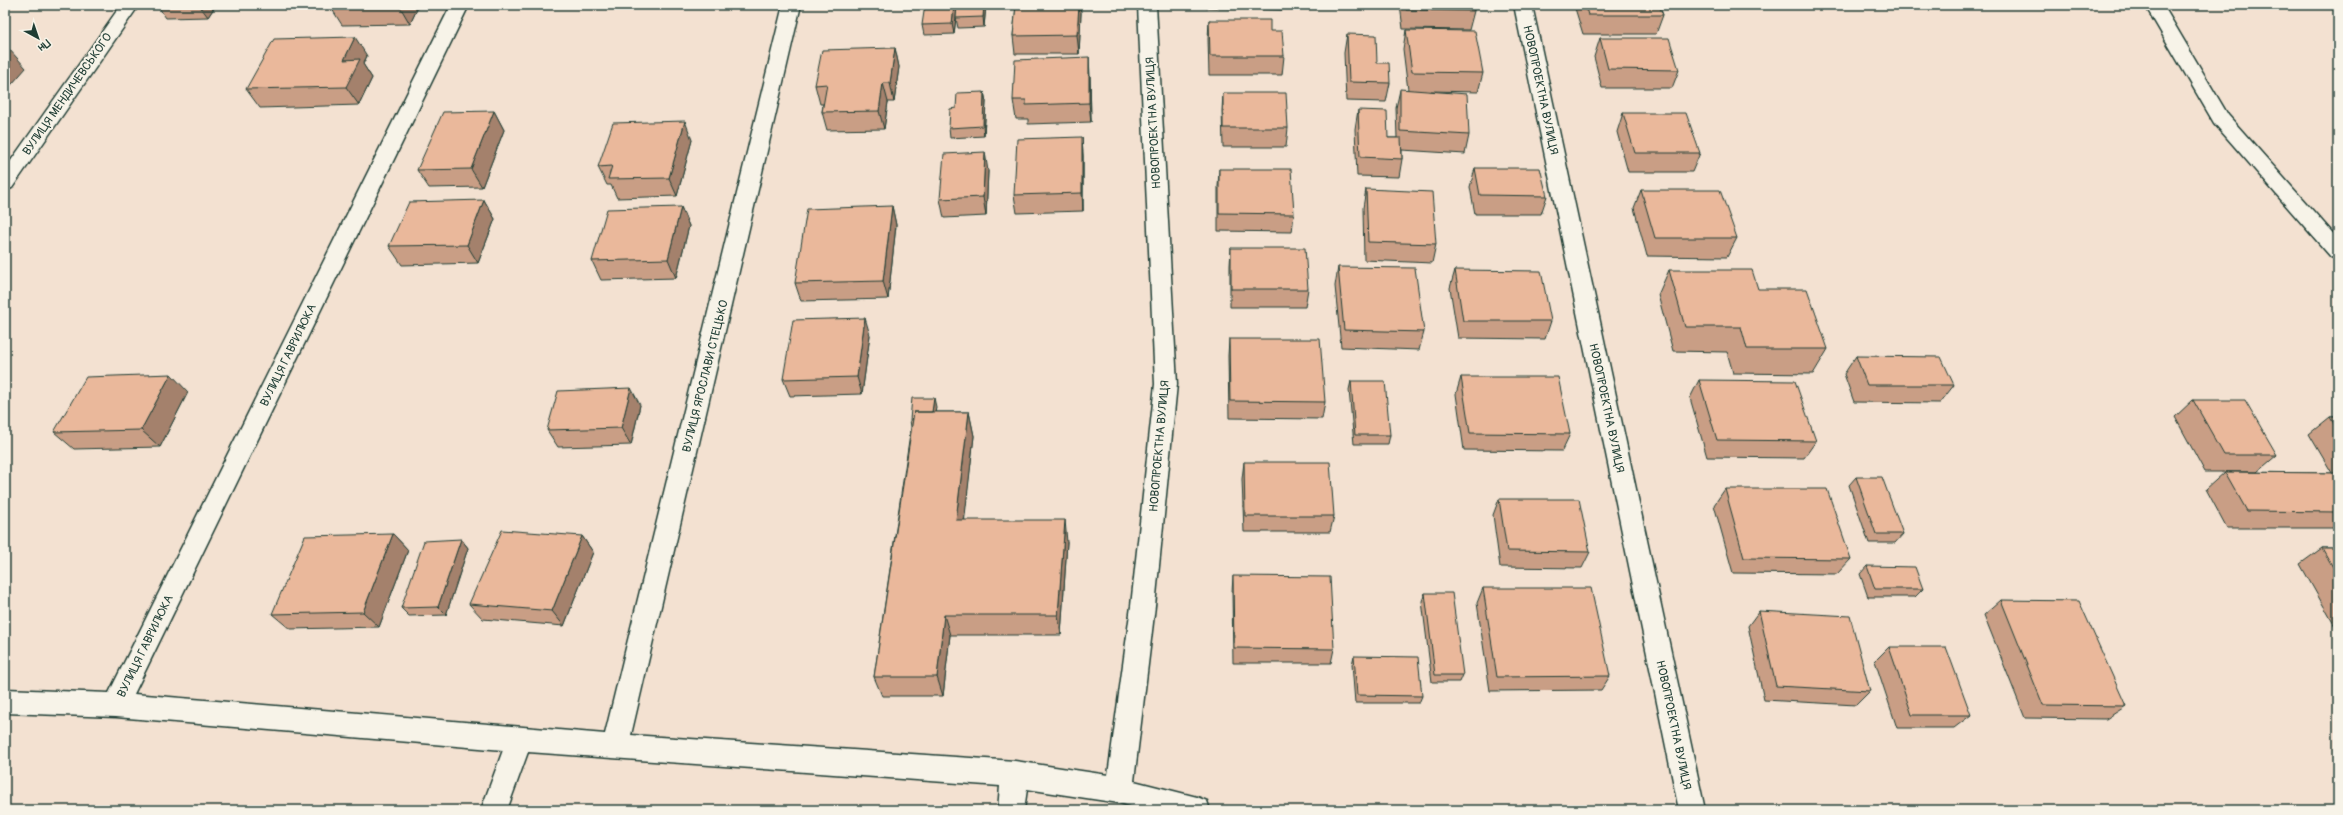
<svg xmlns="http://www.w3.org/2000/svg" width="2343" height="815" viewBox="0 0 2343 815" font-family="Pangolin,sans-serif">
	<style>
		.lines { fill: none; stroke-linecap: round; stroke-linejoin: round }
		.street-casing { stroke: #1f3d34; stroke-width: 3 }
		.street { fill: #f7f3e8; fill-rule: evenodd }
		.wall { fill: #c99e85; stroke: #1f3d34 }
		.shaded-wall { fill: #a4816c; stroke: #1f3d34 }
		.building { fill: #eab89b; stroke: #1f3d34 }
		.labels { text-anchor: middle; stroke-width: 4; stroke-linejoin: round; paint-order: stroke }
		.street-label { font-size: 12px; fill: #1f3d34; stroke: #f7f3e8 }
	</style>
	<rect width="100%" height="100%" fill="#f3e1d1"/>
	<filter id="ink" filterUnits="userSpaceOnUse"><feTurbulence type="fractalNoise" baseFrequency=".025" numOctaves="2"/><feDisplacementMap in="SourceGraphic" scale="8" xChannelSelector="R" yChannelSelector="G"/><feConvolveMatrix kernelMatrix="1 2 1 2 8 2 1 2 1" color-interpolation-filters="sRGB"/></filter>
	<g filter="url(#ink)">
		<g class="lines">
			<g class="street-casing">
				<path id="street" d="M121 5H139L12 188 5 190V169Z
					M451 5H469L134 694 605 734 783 5H801L631 735 1015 761 1108 775 1131 606 1155 384 1138 5H1156L1177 384 1155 606 1134 781 1197 797 1207 801 1210 810H1146L1119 803 1027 789 1024 810H998L1000 786 528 752 507 810H481L503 750 116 717 5 713V689L109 693Z
					M1514 5H1532L1705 810H1679Z
					M2145 5H2163L2228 115 2338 239V259L2331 257 2214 123Z"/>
			</g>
			<use href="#street" class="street"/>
		</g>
		<path class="wall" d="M157 5H216L208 17 166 18Z
			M330 5H419L410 24 342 25 330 6Z
			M957 5H986L984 27 958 28 956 18Z
			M1016 5H1080L1081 13 1079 54H1015L1013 36Z
			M1206 5H1284L1283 10 1206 8Z
			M1400 5H1473L1474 11 1469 30 1403 29Z
			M1574 5H1659L1663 15 1656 34H1583Z
			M957 9 954 34 924 35 922 25Z
			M1209 20 1270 31 1284 56 1282 75H1209L1208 39Z
			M1406 30 1483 73 1478 92 1431 91 1469 135 1465 154 1402 150V159L1399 177 1357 176 1355 129 1358 110 1388 138H1397L1396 108 1400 90H1408L1403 49Z
			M1347 34 1377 63 1390 83 1386 102 1346 101 1344 53Z
			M1600 38 1679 70 1672 88H1602L1594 57Z
			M895 48 899 67 894 102H888L884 129 827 130 822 112 823 104H820L815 85Z
			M367 56 363 64 372 78 359 105 260 108 246 89Z
			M1090 76 1091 122 1028 124V119H1016L1013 100Z
			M984 92 986 102 984 136 950 138 949 128Z
			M1223 93 1288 128 1286 147H1223L1222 111Z
			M494 111 504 130 482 187 429 188 417 170Z
			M1623 113 1700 153 1692 172H1628L1617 132Z
			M1082 137 1083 156V211L1017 213 1014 195Z
			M692 140 677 196 617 198 611 185H607L598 167Z
			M1475 168 1547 196 1541 214H1475L1470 187Z
			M1219 169 1294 214 1292 232 1218 231V187Z
			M988 171 986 216 944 218 940 199Z
			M1366 189 1436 244 1432 263 1364 260 1363 208Z
			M1641 190 1737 238 1727 257 1647 256 1634 208Z
			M484 200 495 219 478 263 402 265 389 246Z
			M892 206 896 225 888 299 801 301 795 283Z
			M681 207 689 226 676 278 601 280 592 261Z
			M1231 248 1308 289 1305 307H1230V266Z
			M1338 267 1424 332 1419 350 1341 347 1335 286Z
			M1455 270 1551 321 1545 339 1458 338 1450 288Z
			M1669 270 1828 349 1813 374 1733 373 1727 352 1673 351 1658 295Z
			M870 335 862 394 790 396 783 379Z
			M1229 339 1325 402 1322 419 1229 418 1228 356Z
			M1856 356 1954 385 1940 403 1854 402 1844 374Z
			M1461 377 1570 434 1562 451 1464 450 1456 394Z
			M1699 380 1816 441 1804 458 1707 457 1690 398Z
			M1351 381 1390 435 1388 444H1354L1349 390Z
			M188 392 160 447 74 449 54 432Z
			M2193 400 2277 455 2257 472H2205L2175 417Z
			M640 405 631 445 558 447 547 430Z
			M936 407 935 412H969L974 436 964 520 1067 542 1061 635H950L943 696H882L874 677 911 427 910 420Z
			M2330 417H2338V528H2227L2206 489 2225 472 2332 473 2309 434Z
			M1244 462 1334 516 1330 532H1244L1242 479Z
			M1856 477 1903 534 1895 543H1869L1849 485Z
			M1725 489 1851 559 1837 574 1733 573 1714 505Z
			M1499 499 1590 552 1582 568 1500 567 1493 515Z
			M393 534 408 550 379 627 290 629 272 614Z
			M582 536 593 552 564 626 483 619 469 604Z
			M461 539 468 548 446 615 409 616 401 608Z
			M2322 548H2338V628H2336L2300 564Z
			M1867 566 1923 589 1915 597H1868L1860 574Z
			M1233 576 1334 649 1331 663H1233L1232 592Z
			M1483 588 1610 676 1601 690 1490 691 1477 603Z
			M1425 593 1463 675 1460 682H1432L1422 601Z
			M2001 600 2126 706 2106 719 2025 718 1984 615Z
			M1759 611 1870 691 1856 705 1764 700 1748 626Z
			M1889 647 1971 715 1954 728H1897L1875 661Z
			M1354 656 1422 696 1419 703H1355L1352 664Z"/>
		<path class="shaded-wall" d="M199 5H216L208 17Z
			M399 5H419L410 24Z
			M954 5H956L957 9 954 34 952 24Z
			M984 5H986L984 27 983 17Z
			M1079 5H1080L1081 13 1079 54 1077 35Z
			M355 37 367 56 363 64 372 78 359 105 346 87 344 60Z
			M895 48 899 67 894 102 890 83Z
			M9 49 26 68 5 92V53Z
			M1089 57 1090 76 1091 122 1089 103Z
			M883 83 888 102 884 129 879 111Z
			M984 92 986 102 984 136 983 126Z
			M494 111 504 130 482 187 471 169Z
			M685 121 692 140 677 196 669 178Z
			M1082 137 1083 156V211L1082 193Z
			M985 152 988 171 986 216 983 197Z
			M484 200 495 219 478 263 467 245Z
			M892 206 896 225 888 299 883 281Z
			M681 207 689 226 676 278 668 259Z
			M865 318 870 335 862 394 857 377Z
			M171 374 188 392 160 447 141 430Z
			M631 388 640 405 631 445 621 428Z
			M934 398 936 407 933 428 931 419Z
			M969 412 974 436 962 542 956 520Z
			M1065 520 1067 542 1061 635 1058 615Z
			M393 534 408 550 379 627 363 612Z
			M582 536 593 552 564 626 552 611Z
			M461 539 468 548 446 615 438 607Z
			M944 615 950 635 943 696 937 677Z"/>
		<path class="building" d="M330 5H382L330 6Z
			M925 5H954L952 24 922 25Z
			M957 5H984L983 17 956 18Z
			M1016 5H1079L1077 35 1013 36Z
			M1405 5H1473L1474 11 1406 10Z
			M1585 5H1659L1663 15H1588Z
			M1209 20H1270V31H1282L1284 56H1210Z
			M1406 30 1475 31 1483 73 1412 72Z
			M1347 34 1376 35 1377 63H1389L1390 83 1349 82Z
			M355 37 344 60 360 59 346 87 246 89 274 39Z
			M1600 38H1669L1679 70 1608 69Z
			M895 48 890 83H883L879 111 822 112 827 84 815 85 822 50Z
			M5 49H9L5 53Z
			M1089 57V103L1026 105V100H1013L1015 60Z
			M1400 89 1467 94 1469 135 1400 131Z
			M984 92 983 126 949 128 950 109 956 108 957 93Z
			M1223 93H1286L1288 128H1223Z
			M1358 110 1387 111 1388 138H1401L1402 159 1360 157Z
			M494 111 471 169 417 170 443 112Z
			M1623 113H1686L1700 153H1635Z
			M685 121 669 178 608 179 612 166 598 167 613 123Z
			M1082 137V193L1014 195 1017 139Z
			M985 152 983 197 940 199 944 154Z
			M1475 168H1540L1547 196 1480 195Z
			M1219 169H1291L1294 214 1219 213Z
			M1366 189 1432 192 1436 244 1368 242Z
			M1641 190H1720L1737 238H1655Z
			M484 200 467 245 389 246 409 202Z
			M892 206 883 281 795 283 807 209Z
			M681 207 668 259 592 261 607 209Z
			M1231 248H1305L1308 289H1231Z
			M1338 267 1415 268 1424 332 1344 330Z
			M1455 270 1541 271 1551 321H1463Z
			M1669 270H1752L1758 289H1807L1828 349H1747L1741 327H1685Z
			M865 318 857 377 783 379 793 320Z
			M1229 339H1320L1325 402 1230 401Z
			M1856 356 1941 357 1954 385H1867Z
			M171 374 141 430 54 432 86 377Z
			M1461 377H1558L1570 434 1470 433Z
			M1699 380 1795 381 1816 441 1717 440Z
			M1351 381H1385L1390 435H1355Z
			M631 388 621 428 547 430 558 391Z
			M912 398H934L932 412H914L912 420H910Z
			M2193 400H2245L2277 455H2224Z
			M914 412H969L956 520H1065L1058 615H944L937 677H874Z
			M2330 417H2338V431Z
			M1244 462H1330L1334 516H1245Z
			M2225 472 2338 473V512L2247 511Z
			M1856 477H1882L1903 534H1876Z
			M1725 489H1827L1851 559 1744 558Z
			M1499 499H1579L1590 552 1507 551Z
			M502 530 582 536 552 611 469 604Z
			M393 534 363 612 272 614 305 536Z
			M461 539 438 607 401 608 424 541Z
			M2322 548H2338V576Z
			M1867 566 1915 567 1923 589H1875Z
			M1233 576 1330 577 1334 649 1234 648Z
			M1483 588H1591L1610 676 1497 677Z
			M1425 593H1452L1463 675H1435Z
			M2001 600 2079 601 2126 706 2043 705Z
			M1759 611 1850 616 1870 691 1776 686Z
			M1889 647H1946L1971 715H1912Z
			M1354 656 1418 657 1422 696 1357 695Z"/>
	</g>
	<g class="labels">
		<g class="street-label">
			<text transform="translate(1541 90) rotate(78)" y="4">НОВОПРОЕКТНА ВУЛИЦЯ</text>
			<text transform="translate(67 94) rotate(-55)" y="4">ВУЛИЦЯ МЕНДИЧЕВСЬКОГО</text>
			<text transform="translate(1153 123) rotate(-93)" y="4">НОВОПРОЕКТНА ВУЛИЦЯ</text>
			<text transform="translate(288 355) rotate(-64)" y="4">ВУЛИЦЯ ГАВРИЛЮКА</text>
			<text transform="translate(705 376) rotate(-76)" y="4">ВУЛИЦЯ ЯРОСЛАВИ СТЕЦЬКО</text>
			<text transform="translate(1607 408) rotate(78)" y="4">НОВОПРОЕКТНА ВУЛИЦЯ</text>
			<text transform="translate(1159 446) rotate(-85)" y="4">НОВОПРОЕКТНА ВУЛИЦЯ</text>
			<text transform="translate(145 646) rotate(-64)" y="4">ВУЛИЦЯ ГАВРИЛЮКА</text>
			<text transform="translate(1674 725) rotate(78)" y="4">НОВОПРОЕКТНА ВУЛИЦЯ</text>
		</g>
	</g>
	<rect width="2343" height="815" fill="none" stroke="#f7f3e8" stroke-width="20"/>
	<rect x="10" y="10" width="2323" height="795" fill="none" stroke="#1f3d34" stroke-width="1.5" filter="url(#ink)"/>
	<g transform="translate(38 38) rotate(140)" stroke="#f7f3e8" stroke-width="3" paint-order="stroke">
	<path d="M0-3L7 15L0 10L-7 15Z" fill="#1f3d34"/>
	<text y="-6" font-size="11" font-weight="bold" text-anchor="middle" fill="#1f3d34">Пн</text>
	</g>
</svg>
